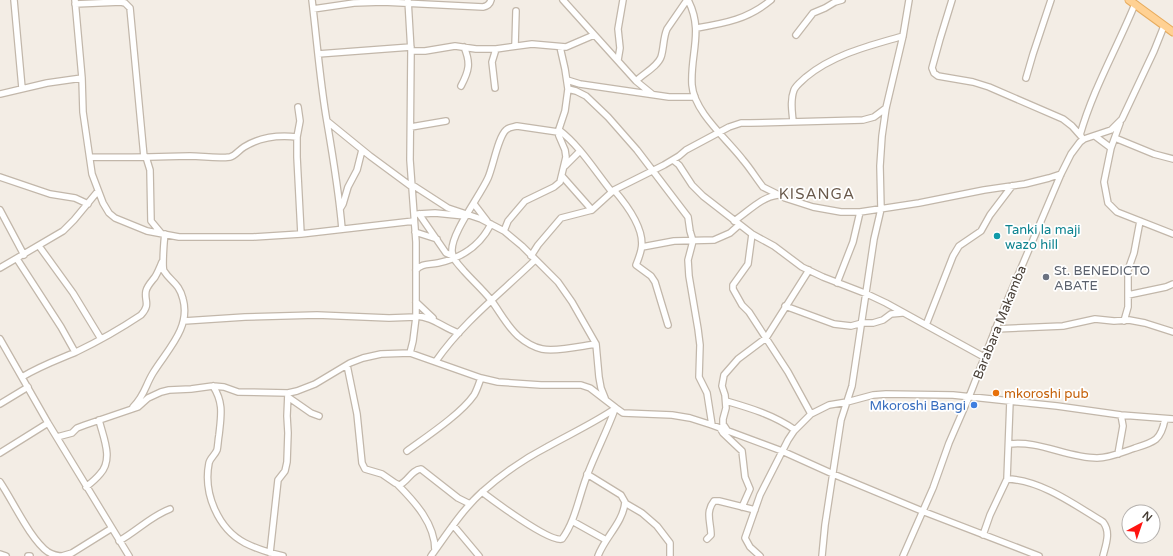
<svg xmlns="http://www.w3.org/2000/svg" width="1173" height="556" viewBox="0 0 1173 556" font-family="'Varela Round',sans-serif">
	<style>
		.lines { fill: none; stroke-linecap: round; stroke-linejoin: round }
		.minor-casing { stroke: #c2b7aa; stroke-width: 8 }
		.major-casing { stroke: #e8ac5e; stroke-width: 9 }
		.minor { stroke: #fff; stroke-width: 5.5 }
		.major { stroke: #ffd193; stroke-width: 7 }
		.culture-dot { fill: #0f9aa8; stroke: #fff; stroke-width: 1.5 }
		.worship-dot { fill: #6b7280; stroke: #fff; stroke-width: 1.5 }
		.food-dot { fill: #e8710a; stroke: #fff; stroke-width: 1.5 }
		.shop-dot { fill: #3f7fe0; stroke: #fff; stroke-width: 1.5 }
		.labels { text-anchor: middle; stroke-width: 3.5; stroke-linejoin: round; paint-order: stroke }
		.culture-label { font-size: 13px; fill: #0d838f; stroke: #fff; text-anchor: start }
		.worship-label { font-size: 13px; fill: #5b616d; stroke: #fff; text-anchor: start }
		.street-label { font-size: 13px; fill: #463d34; stroke: #fff }
		.food-label { font-size: 13px; fill: #c56008; stroke: #fff; text-anchor: start }
		.shop-label { font-size: 13px; fill: #366cbe; stroke: #fff; text-anchor: end }
		.quarter-label { font-size: 15px; letter-spacing: 1px; fill: #69594b; stroke: #fff }
	</style>
	<rect width="100%" height="100%" fill="#f3ede5"/>
	<g class="lines">
		<g class="minor-casing">
			<path id="minor" d="M14 0 22 88
				M75 0 82 78 83 112 92 174 103 203 109 213 115 218 147 231 179 237H253L301 234 414 221
				M312 0C317 41 320 82 327 122 333 157 339 193 342 229
				M408 0 411 51 410 160 416 242V317L413 341 410 353
				M563 0 636 81 652 94
				M688 0C704 31 690 54 692 85 694 112 727 139 743 160 750 168 756 178 763 187L785 198 813 207 841 212H860L919 203 984 190 1025 184 1049 178 1061 174
				M952 0 940 39 932 68 934 73 938 76 973 82 989 87 1063 119 1072 126 1080 135
				M75 4 121 2 125 3 130 8 144 157
				M313 9 354 3 383 2 483 7C488 6 490 4 491 0
				M697 28C726 23 748 19 771 0
				M796 35 813 13 825 8 835 2 842 0
				M515 46 516 11
				M411 51H425L455 46 476 49H496L532 44 566 47 594 35
				M318 54 411 47
				M618 60 620 48 618 29 623 0
				M1026 78 1033 54 1051 0
				M567 80 580 84 669 97H695
				M636 81C643 74 658 66 661 57 664 48 663 38 667 29L687 0
				M461 86C469 71 471 63 464 47
				M495 88 492 62 496 49
				M568 89 576 91 586 96 608 117 637 150 688 217 690 231 693 241 688 260 689 276 698 329 700 345 699 377 707 393 712 425
				M0 94 47 83 82 78
				M298 107 300 121 297 137V157L301 234
				M327 121 370 156 412 187
				M793 121C792 111 790 100 794 90 796 85 802 81 806 77 834 54 869 46 903 36
				M1120 123 1111 148 1104 182 1108 203 1117 212 1173 234
				M411 127 446 121
				M559 130C580 146 595 171 612 192
				M558 132 517 126C513 127 509 127 506 130 498 137 493 167 488 178 480 196 451 233 452 251 452 259 459 265 464 271 473 281 483 290 491 300 500 312 507 326 518 336 525 342 533 347 542 349 557 352 581 346 596 344
				M1081 136 1080 135C1093 89 1117 48 1135 4
				M1095 136 1111 148
				M1115 138 1154 154 1173 159
				M90 157C123 158 157 157 190 156 203 156 216 159 230 157 235 156 239 150 244 147 260 137 279 135 297 137
				M146 157 150 170 151 221 161 233
				M673 160 679 165 692 185 703 196 752 234 774 246 802 267 823 277 867 294 886 303 984 357
				M565 166 580 151
				M562 176 592 210
				M0 177 50 194 75 198 88 204
				M411 184 448 208 481 219 504 231 522 246 558 282 572 302 596 344 599 377 601 388 605 398
				M614 190C626 204 646 230 641 250 640 255 638 260 636 265L651 276 655 282 668 325
				M474 204 487 221
				M340 209 343 204 348 187 357 170 362 150
				M0 210 24 255
				M418 214 435 213 465 216
				M419 214 446 253 453 256
				M734 221C748 212 761 197 778 195
				M504 231 508 221 525 201 554 187 560 182 566 157 565 150 559 136 558 132 565 111 568 89 565 69 560 47
				M415 232 437 239
				M752 234 748 264 733 285V289L742 305 749 312 788 372 811 414
				M39 246 73 293 101 339
				M642 247 674 241 714 240 730 233 739 225
				M531 256 538 245 561 218 592 210 614 190 664 165 679 156 686 150 729 127 741 123H750L863 120 874 117 886 108
				M17 259 61 327 75 352
				M0 268 63 231 74 220 98 191
				M416 270C422 263 429 265 438 263 462 258 480 246 491 224
				M837 283 853 242 860 212
				M1128 295 1166 287 1173 284
				M416 302 433 318
				M785 306 834 324 851 326 862 323H873L883 320 891 314 902 313
				M416 316C434 317 443 328 459 333
				M184 321 245 317 317 315 389 318 416 317
				M1124 321 1128 307V270L1134 253 1140 221
				M926 325 953 256 959 246 981 231 990 215 1012 186
				M995 329 1063 326 1095 319 1114 321 1129 320 1145 323 1173 332
				M0 339 48 423 129 556
				M436 361C463 322 502 292 535 260
				M347 365 357 414 362 463 365 469 382 474 395 483 399 485C408 482 411 470 421 469L458 498 470 504
				M22 377C40 366 57 360 76 352 99 341 120 329 141 315 151 304 144 301 146 291 147 286 152 281 155 277 158 272 160 267 162 262
				M213 386C224 403 221 416 219 435 218 440 218 446 217 450 215 455 210 458 209 463 203 493 218 529 245 543 257 549 270 553 283 556
				M288 397 311 413 319 416
				M726 401C750 408 774 415 795 430
				M0 404 28 387
				M133 407C145 395 145 386 153 373 167 350 191 328 183 299 179 283 171 282 164 271 162 267 164 240 165 234
				M720 428 723 433 742 451 745 477 750 489 742 507
				M727 430 723 424V419L726 408 725 395 722 386 724 375 738 359 766 338 809 270
				M57 437 72 433 77 428 85 425 138 407 148 398 161 392 169 390 191 389 213 386 224 387 238 392 288 393 297 391 315 384 350 363 363 358 381 354 410 353 481 378 498 382 541 385H581L590 388 616 408 623 413 672 415 690 418 712 425 782 451 833 474 922 511 1039 556
				M1009 444C1039 440 1067 458 1097 458 1110 458 1123 452 1135 448 1155 442 1161 440 1165 419
				M407 451C426 437 461 414 474 395 477 390 479 383 481 378
				M0 453 48 423
				M1118 454 1123 426 1121 415
				M587 474 621 495 625 502C623 523 605 537 598 556
				M1007 479C1041 480 1075 505 1103 522 1111 532 1106 544 1103 556
				M0 482C13 501 30 539 48 552 53 555 58 556 63 556
				M398 485C415 502 435 524 435 550
				M86 487C91 483 96 479 100 474 114 459 103 437 99 420
				M482 492C494 501 550 543 562 539 576 520 579 495 588 473 596 452 607 431 615 409
				M625 503 642 513 657 526 670 543V556
				M572 521 606 540
				M453 525 479 556
				M983 535 990 515 1007 479 1010 401
				M707 539 711 535C711 523 705 512 714 501H719L755 510
				M119 541C137 531 151 516 170 509
				M270 553 278 480 285 471 287 462 288 433 287 416 288 393
				M0 554 6 556
				M28 556H30
				M62 556 72 553 112 528
				M431 556C447 534 462 510 482 492 501 475 524 459 547 447 570 434 594 423 616 408
				M760 556 750 547 745 538 760 495 788 440 794 431 811 414 829 405 847 402 873 395 886 394 953 395 1057 406 1121 415 1173 419
				M822 556 825 525 841 420 852 386 874 239 881 209 880 166 882 136 886 108 903 36 909 0
				M903 556 933 488 949 443 969 397 999 320 1061 174 1071 154 1080 142 1084 139 1111 130 1122 119 1154 51 1164 26"/>
		</g>
		<g class="major-casing">
			<path id="major" d="M1129 0 1173 32"/>
		</g>
		<use href="#minor" class="minor"/>
		<use href="#major" class="major"/>
	</g>
	<circle class="culture-dot" cx="997" cy="236" r="4"/>
	<circle class="worship-dot" cx="1046" cy="277" r="4"/>
	<circle class="food-dot" cx="996" cy="393" r="4"/>
	<circle class="shop-dot" cx="974" cy="405" r="4"/>
	<g class="labels">
		<g class="culture-label">
			<text x="1005" y="234">Tanki la maji<tspan x="1005" dy="15">wazo hill</tspan></text>
		</g>
		<g class="worship-label">
			<text x="1054" y="275">St. BENEDICTO<tspan x="1054" dy="15">ABATE</tspan></text>
		</g>
		<g class="street-label">
			<text transform="translate(999 322) rotate(-68)" y="5">Barabara Makamba</text>
		</g>
		<g class="food-label">
			<text x="1004" y="398">mkoroshi pub</text>
		</g>
		<g class="shop-label">
			<text x="966" y="410">Mkoroshi Bangi</text>
		</g>
		<g class="quarter-label">
			<text x="817" y="199">KISANGA</text>
		</g>
	</g>
	<g transform="translate(1141 524) rotate(40)"><circle r="19" fill="#ffffff" stroke="#b5b1ae"/>
	<path d="M0-3L7 15L0 10L-7 15Z" fill="#ff1411"/>
	<text y="-6" font-size="11" font-weight="bold" text-anchor="middle" fill="#463d34">N</text>
	</g>
</svg>
